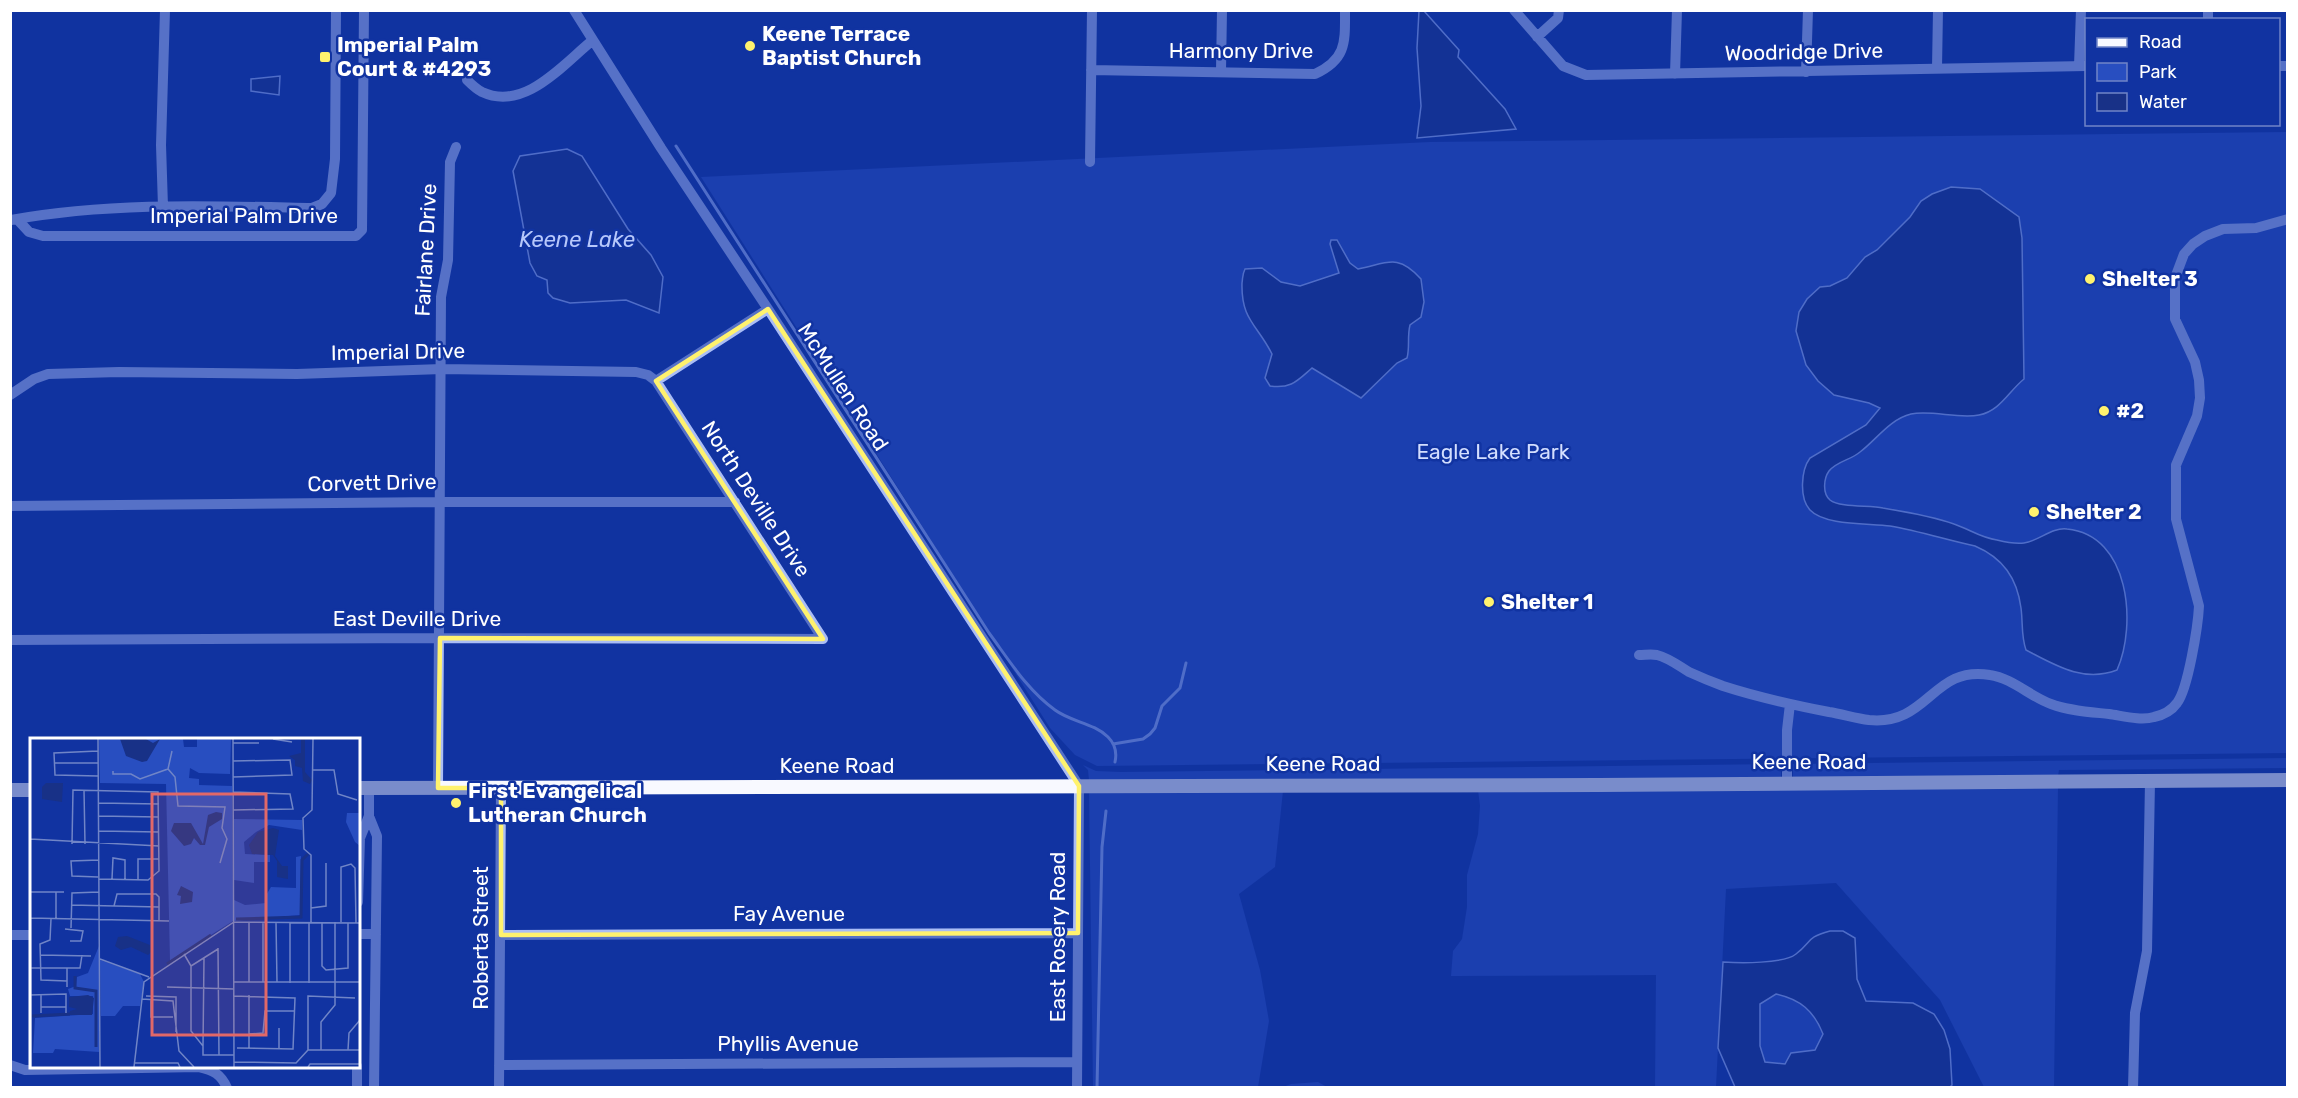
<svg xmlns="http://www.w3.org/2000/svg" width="2298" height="1098" viewBox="0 0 2298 1098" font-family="Rubik,sans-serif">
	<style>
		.green { fill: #284ec0 }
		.water { fill: #183187; stroke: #9cb4f8; stroke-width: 1.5; fill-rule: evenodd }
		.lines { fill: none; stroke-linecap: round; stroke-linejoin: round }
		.stream { stroke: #9cb4f8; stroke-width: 3 }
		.minor { stroke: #aabdf5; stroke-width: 10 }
		.major { stroke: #f8f9ff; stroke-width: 14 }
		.marked { fill: none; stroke: #fff26e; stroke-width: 4.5; stroke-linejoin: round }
		.poi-dot { fill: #fff26e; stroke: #1133a1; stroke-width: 2 }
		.labels { text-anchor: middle; stroke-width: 5; stroke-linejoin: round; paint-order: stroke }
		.poi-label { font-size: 21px; font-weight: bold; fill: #fff; stroke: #1133a1; text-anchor: start }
		.street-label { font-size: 21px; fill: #fff; stroke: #1133a1 }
		.park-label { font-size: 21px; fill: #d3defe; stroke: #1133a1 }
		.water-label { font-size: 22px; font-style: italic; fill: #b7c8fb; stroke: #1133a1 }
		.inset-river { fill: none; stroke: #183187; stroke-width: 3 }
		.inset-road { fill: none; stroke: #7085c7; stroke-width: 1.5 }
		.view { fill: #e26868; fill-opacity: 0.15; stroke: #e26868; stroke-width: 3 }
		.inset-edge { fill: none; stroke: #fff; stroke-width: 3 }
	</style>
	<rect width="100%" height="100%" fill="#1133a1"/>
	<path class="green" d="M2287 132V753L1097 766 1075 755 1050 728 867 439 860 435 852 415 701 177 1430 142Z
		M2288 758 2287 768 2059 770 2058 776 1793 778V764Z
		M1781 764V778L1089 780 1088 770 1083 765 1096 771 1121 772Z
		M2058 787 2054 1087H1984L1940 1000 1836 883 1726 889 1716 1087H1655L1656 975 1451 976 1453 951 1462 939 1467 907V875L1478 834 1480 806 1478 790Z
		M1089 791H1283L1275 867 1239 894 1260 970 1269 1021 1258 1087H1093Z
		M1776 994C1800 999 1814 1011 1823 1034L1815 1050 1791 1053 1785 1065 1765 1062 1760 1047V1004Z
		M1318 1082 1327 1087H1283L1291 1084Z"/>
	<path class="water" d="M1419 11H1424L1459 50 1458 57 1505 109 1516 129 1417 138 1421 106 1417 48Z
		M280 76 279 95 251 91V79Z
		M567 149 582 156 628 229 651 255 663 277 659 313 626 300 570 303 553 298 548 293 547 280 537 276 530 263 513 171 520 156Z
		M1951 187 1980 189 2019 217 2022 238 2024 379C2009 391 2000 411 1979 415 1958 419 1932 410 1911 414 1890 419 1876 440 1860 452 1851 460 1837 461 1829 471 1824 478 1822 493 1830 500 1840 508 1870 505 1883 508 1907 512 1932 516 1954 524 1969 529 1981 538 1997 540 2005 542 2016 544 2024 543 2039 541 2052 527 2067 529 2130 535 2137 625 2117 670 2083 683 2055 665 2026 650 2021 636 2023 623 2021 608 2017 578 2003 558 1975 546 1947 540 1919 531 1890 526 1870 523 1825 526 1810 510 1799 498 1801 470 1810 458L1866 425 1880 408 1869 403 1834 395 1818 381 1806 365 1796 331 1799 312 1807 299 1820 287 1830 286 1847 278 1865 257 1877 250 1910 217 1921 201 1932 194Z
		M1331 240H1337L1350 263 1358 269C1386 264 1397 252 1421 279L1424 302 1421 317 1410 325C1407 337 1410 347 1407 358L1397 363 1361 398 1312 368C1297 381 1291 389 1270 386L1265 378 1272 354C1257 324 1241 320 1242 283 1243 277 1242 275 1245 269L1262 268 1281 282 1300 286 1339 273 1330 244Z
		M1830 931H1843L1855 938 1857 979 1866 1001 1913 1003 1934 1014 1944 1030 1950 1049 1952 1085 1949 1088 1735 1087 1718 1048 1723 962C1739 963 1784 964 1796 954 1813 941 1805 938 1830 931ZM1776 994C1800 999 1814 1011 1823 1034L1815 1050 1791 1053 1785 1064 1765 1062 1760 1046V1004Z"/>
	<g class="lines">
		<path class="stream" d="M676 146 989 633C1009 660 1027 690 1055 710 1071 722 1094 723 1108 737 1116 745 1117 753 1115 762
			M1113 744 1143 739 1150 734 1155 728 1162 706 1180 688 1186 663
			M1097 1088 1102 847 1106 811"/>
		<path class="minor" d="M574 10 661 148 768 309 1079 786 1077 1088
			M1514 10 1563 66 1586 75 2086 66
			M2208 20V10
			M1537 37 1558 18 1559 10
			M2079 66 2081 10
			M2278 66H2288
			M1937 68 1938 10
			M1091 70 1315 74C1347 59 1345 42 1345 10
			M1221 71 1222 10
			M1806 72 1808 10
			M1675 74 1677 10
			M467 80C471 84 476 89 482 92 525 112 563 64 593 40
			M1090 162 1092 10
			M163 207 161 145 165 10
			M17 219 29 232 43 236H356L362 230 364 10
			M11 220C110 202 212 206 312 208L322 204 331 193 335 159 336 10
			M656 381 823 639
			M10 395 34 379 48 374 119 372 297 374 442 369 636 372 648 375 656 381 768 309
			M10 506 441 502H735
			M10 640 440 638 823 639
			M1639 655C1645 655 1651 654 1657 655 1669 658 1679 666 1689 672 1700 677 1712 682 1723 686 1757 697 1793 705 1829 712 1842 714 1855 718 1869 720 1929 726 1932 665 1990 675 2012 678 2031 697 2051 704 2070 711 2090 712 2109 714 2123 716 2141 721 2154 717 2163 715 2172 710 2177 703 2188 689 2198 626 2199 606L2176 519V465L2197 416 2200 398 2199 380 2195 362 2175 319V278L2184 254 2193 244 2205 236 2223 229 2256 228 2288 219
			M1787 784V730L1790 704
			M369 788V816L377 836 374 1088
			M438 788 441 297 448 260 450 162 456 147
			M358 902 360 838 369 816
			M358 934H376
			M10 935H32
			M501 935 1078 933
			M10 1065 25 1070 199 1067C213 1070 221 1074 227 1088
			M499 1065 1077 1062
			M357 1088V1066
			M499 1088 501 788
			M2133 1088 2135 1013 2147 951 2150 781"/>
		<path class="major" d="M358 788 1598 785 2288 780
			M10 790H32"/>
	</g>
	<path d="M0 0H2298V1098H0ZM768 309 1079 786 1078 933 501 935V788H438L440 638 823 639 656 381Z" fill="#1133a1" fill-opacity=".55" fill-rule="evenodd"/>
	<path class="marked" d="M768 309 1079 786 1078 933 501 935V788H438L440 638 823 639 656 381Z"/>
	<g class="poi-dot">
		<circle cx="750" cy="46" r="6"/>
		<rect x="319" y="51" width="12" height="12" rx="3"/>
		<circle cx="2090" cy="279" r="6"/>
		<circle cx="2104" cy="411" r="6"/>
		<circle cx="2034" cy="512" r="6"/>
		<circle cx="1489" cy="602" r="6"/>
		<circle cx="456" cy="803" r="6"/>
	</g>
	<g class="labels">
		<g class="poi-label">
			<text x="762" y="41">Keene Terrace<tspan x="762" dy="24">Baptist Church</tspan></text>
			<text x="337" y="52">Imperial Palm<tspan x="337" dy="24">Court &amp; #4293</tspan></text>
			<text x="2102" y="286">Shelter 3</text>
			<text x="2116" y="418">#2</text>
			<text x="2046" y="519">Shelter 2</text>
			<text x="1501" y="609">Shelter 1</text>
			<text x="468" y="798">First Evangelical<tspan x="468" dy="24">Lutheran Church</tspan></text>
		</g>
		<g class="street-label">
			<text x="1241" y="58">Harmony Drive</text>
			<text transform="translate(1804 52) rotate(-1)" y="7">Woodridge Drive</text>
			<text x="244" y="223">Imperial Palm Drive</text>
			<text transform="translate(426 250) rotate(-87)" y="7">Fairlane Drive</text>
			<text transform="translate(398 352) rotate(-1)" y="7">Imperial Drive</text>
			<text transform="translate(843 387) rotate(57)" y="7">McMullen Road</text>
			<text transform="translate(372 483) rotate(-1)" y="7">Corvett Drive</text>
			<text transform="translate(756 499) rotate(57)" y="7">North Deville Drive</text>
			<text x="417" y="626">East Deville Drive</text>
			<text x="1809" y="769">Keene Road</text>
			<text x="1323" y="771">Keene Road</text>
			<text x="837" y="773">Keene Road</text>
			<text x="789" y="921">Fay Avenue</text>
			<text transform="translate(1058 937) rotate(-90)" y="7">East Rosery Road</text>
			<text transform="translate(481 938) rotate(-90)" y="7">Roberta Street</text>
			<text x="788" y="1051">Phyllis Avenue</text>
		</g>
		<g class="park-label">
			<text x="1493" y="459">Eagle Lake Park</text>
		</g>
		<g class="water-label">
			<text x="577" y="247">Keene Lake</text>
		</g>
	</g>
	<g transform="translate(30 738)">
		<rect width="330" height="330" fill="#1133a1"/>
		<path d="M69 1H153L154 9H167V1H201L200 36 169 35 160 30 159 40 169 41V47L202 48 203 183 140 223 136 46 70 45ZM317 75H330V108L325 104 316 84ZM204 81 272 82V92L239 87 226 94 214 104 215 116 240 117V124H224V145L204 142ZM271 118 270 177 204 183V162L215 167 236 165 235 159 241 149 266 150V119ZM69 208V314L25 311 23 315H3L5 280 63 276V258H40L38 251 46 248 47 239 58 235ZM70 222 110 236 114 244 110 268H93L85 278H71Z" fill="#284ec0"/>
		<path d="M90 1H116L123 5 130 1 117 23 112 24 96 18ZM271 1H275V34L282 42 280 46 273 43 272 30 265 28V22L259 18 271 15ZM16 45H33L32 64 12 61V49ZM186 74 192 75V81L179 89 175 107H170L164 100 161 106 154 108 141 93 144 85H161L173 106 178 77ZM243 90 249 92 245 118 252 128H258V141L247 139V123L243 117 222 116 219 107 228 94ZM151 148 163 154 162 164 150 166 151 158 147 157ZM97 198 120 207 121 214 118 217 101 209 91 212 85 208 88 199ZM58 257 64 260 62 277H40V273L47 271 39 269V259Z" fill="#183187"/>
		<path class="inset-river" d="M206 181 271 179 272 122 278 116M137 226 181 197M45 238V250L66 253V309M2 278 40 276"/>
		<path class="inset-road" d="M68 1 70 329M203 1 204 329M243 1 262 4M203 5H229M68 13 24 15 25 37 68 38M203 23 260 22 262 37 203 39M24 25H68M138 31 142 13M283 32H304L308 56 327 62M83 33V36H101L110 41 138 31 145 39 148 68 195 69 192 90 197 101 190 125M54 52 55 106M203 54 260 56 263 71 203 72M68 65 129 66M0 74 1 329M68 78 129 79M69 93 129 94M0 101 129 108M42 106 43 52 128 54 129 133 118 142 69 141M68 139 42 138 41 123 69 122M82 141 83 120 95 122V141M108 142V121H129M0 154H34M41 167 129 169M84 168 87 156H126L129 159V182M281 170 296 168V125M0 180 139 183M21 181 20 202 10 206 11 242 37 243M26 181V154M219 184V244M233 184V244M246 184 247 244M260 184V245M279 184V245M281 184V117L274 111 273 80 282 72 283 1M292 184V228L296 232 318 230V185M311 184V129L321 126 325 130 326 185M41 190 42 155 69 154M35 191 53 193 51 203H40M188 210 189 317M154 216 161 228V293L173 308V317H204M10 217 61 218M70 221 119 239M161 228 188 211M0 230H50L52 217M37 230V249M204 244H330M137 249 204 251M11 256V275M0 257 36 256V275M116 258 146 259V294M204 258 265 260 263 311 207 310M112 261 143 263 149 313 164 329M121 261V279H143M11 269H36M219 296 233 295 235 273H265M173 308 174 220M219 311V257M249 311V290M278 312V258L325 260M291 312V284L305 267V184M318 312 319 295 330 282M204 324 266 325 278 312H330M105 325H148L150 329M104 329 114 244 204 184 330 185M278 329 280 326H330"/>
		<path class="view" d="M122 56H236V297H122Z"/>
		<rect width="330" height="330" class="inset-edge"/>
	</g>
	<rect width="2298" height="1098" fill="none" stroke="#ffffff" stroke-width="24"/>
	<rect x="2085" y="18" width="195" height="108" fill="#1133a1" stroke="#7085c7" stroke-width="1.5"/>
	<rect x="2097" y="38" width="30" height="9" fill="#f8f9ff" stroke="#7085c7" stroke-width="1.5"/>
	<text x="2139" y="48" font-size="18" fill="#ffffff">Road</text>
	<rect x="2097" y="63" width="30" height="18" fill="#284ec0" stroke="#7085c7" stroke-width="1.5"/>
	<text x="2139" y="78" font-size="18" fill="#ffffff">Park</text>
	<rect x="2097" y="93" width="30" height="18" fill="#183187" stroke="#7085c7" stroke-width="1.5"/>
	<text x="2139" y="108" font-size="18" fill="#ffffff">Water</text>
</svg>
